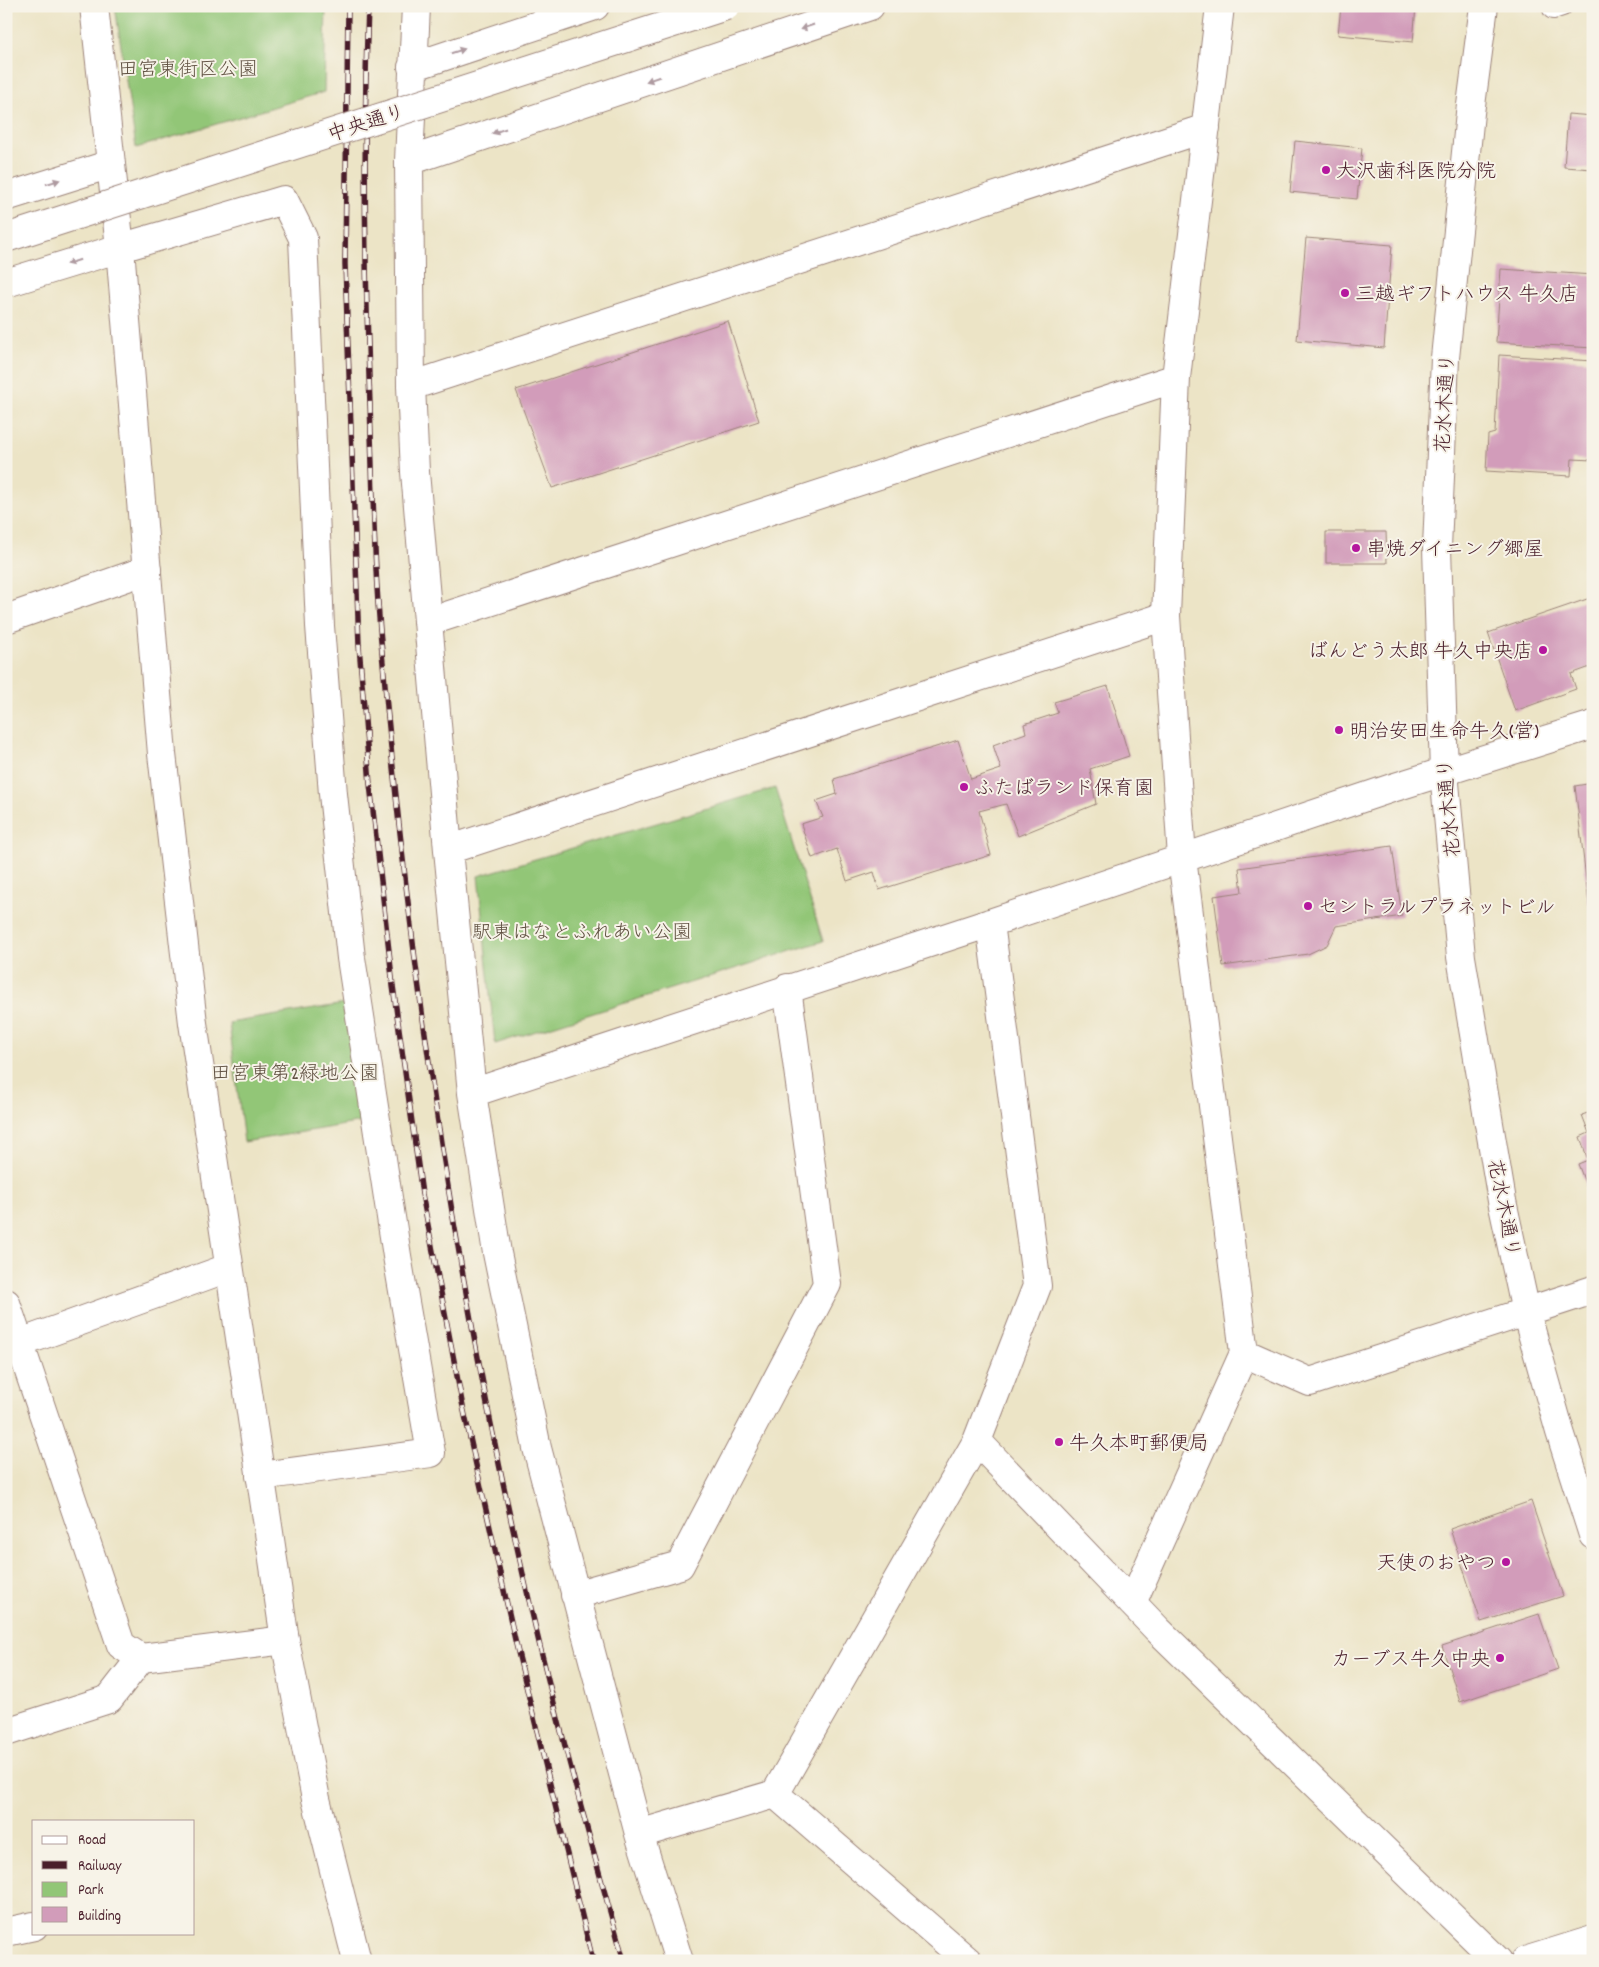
<svg xmlns="http://www.w3.org/2000/svg" width="1599" height="1967" viewBox="0 0 1599 1967" font-family="Dekko,'Klee One',sans-serif">
	<style>
		.green { fill: #92c677; stroke: #6e7251 }
		.building { fill: #d29cba }
		.lines { fill: none; stroke-linecap: round; stroke-linejoin: round }
		.service-casing { stroke: #9b8278; stroke-width: 22 }
		.minor-casing { stroke: #9b8278; stroke-width: 30 }
		.tertiary-casing { stroke: #9b8278; stroke-width: 30 }
		.service { stroke: #fff; stroke-width: 20 }
		.minor { stroke: #fff; stroke-width: 28 }
		.tertiary { stroke: #fff; stroke-width: 28 }
		.rail-casing { stroke: #4a1f2b; stroke-width: 5.5 }
		.rail { stroke: #f7f3e8; stroke-width: 4; stroke-dasharray: 11; stroke-linecap: butt }
		.tertiary-bridge-casing { stroke: #9b8278; stroke-width: 30; stroke-linecap: butt }
		.tertiary-bridge { stroke: #fff; stroke-width: 28 }
		.oneway { fill: #ae9aa0 }
		.poi-dot { fill: #b5179e; stroke: #f7f3e8; stroke-width: 2 }
		.labels { text-anchor: middle; stroke-width: 4; stroke-linejoin: round; paint-order: stroke }
		.park-label { font-size: 20px; fill: #605142; stroke: #f7f3e8 }
		.street-label { font-size: 20px; fill: #4a1f2b; stroke: #f7f3e8 }
		.poi-label { font-size: 20px; fill: #4a1f2b; stroke: #f7f3e8; text-anchor: start }
	</style>
	<rect width="100%" height="100%" fill="#f7f3e8"/>
	<filter id="ink" filterUnits="userSpaceOnUse"><feTurbulence type="fractalNoise" baseFrequency=".02" numOctaves="2"/><feDisplacementMap in="SourceGraphic" scale="10" xChannelSelector="R" yChannelSelector="G"/><feConvolveMatrix kernelMatrix="1 2 1 2 8 2 1 2 1" color-interpolation-filters="sRGB"/></filter>
	<filter id="wash" filterUnits="userSpaceOnUse"><feTurbulence type="fractalNoise" baseFrequency=".0096" numOctaves="4" result="noise"/><feDisplacementMap in="SourceGraphic" scale="20" xChannelSelector="R" yChannelSelector="G"/><feGaussianBlur stdDeviation="1.12" result="paint"/><feColorMatrix in="noise" values="0 0 0 0 0 0 0 0 0 0 0 0 0 0 0 0 0 1.4 0 .05"/><feComposite in="paint" operator="in"/></filter>
	<g filter="url(#wash)">
		<rect width="100%" height="100%" fill="#ece4c6"/>
		<path class="green" d="M115 6H326L324 92 136 148Z
			M775 788 823 941 495 1044 478 876Z
			M344 1004 362 1122 244 1142 229 1023Z"/>
		<g id="blocks">
			<path class="building" d="M1341 6H1416L1413 42 1338 35Z
				M1568 114 1593 116V169L1564 167Z
				M1295 141 1362 148 1357 199 1290 192Z
				M1306 238 1392 245 1384 348 1297 340Z
				M1501 269 1593 275V348L1496 342Z
				M728 321 759 421 552 488 516 390Z
				M1499 355 1593 361V460L1572 459 1571 476 1486 471 1488 435 1495 433Z
				M1326 532H1386L1387 563H1326Z
				M1593 597V666L1571 674 1576 689 1515 711 1488 633Z
				M1108 686 1129 756 1090 769 1096 804 1018 836 1006 804 979 811 991 855 879 890 874 872 847 881 837 849 812 858 801 824 823 817 816 801 837 794 834 779 958 740 971 779 1001 769 993 745 1026 733 1024 724 1058 713 1054 702Z
				M1593 783V930H1592L1575 786Z
				M1392 846 1402 916 1336 926 1327 945 1308 954 1223 966 1214 896 1242 892 1239 868Z
				M1593 1111V1191L1589 1193 1578 1164 1588 1160 1580 1137 1589 1133 1582 1115Z
				M1531 1501 1563 1596 1481 1622 1450 1529Z
				M1539 1614 1558 1669 1460 1702 1442 1646Z"/>
		</g>
	</g>
	<g filter="url(#ink)">
		<use href="#blocks" fill-opacity="0" stroke="#9b8278" stroke-width="1"/>
		<g class="lines">
			<g class="service-casing">
				<path id="service" d="M1553 9 1562 6"/>
			</g>
			<g class="minor-casing">
				<path id="minor" d="M416 6 409 161 411 386 415 472 448 850 472 1093 497 1253 537 1448 639 1834 679 1961
					M1220 6 1176 378 1166 616 1182 858 1244 1353 1310 1382 1593 1290
					M412 67 595 6
					M409 161 870 6
					M120 248 284 200 303 238 320 626 333 794 351 958 397 1256 431 1453 260 1476
					M411 386 1206 128
					M6 619 147 570
					M428 622 1176 378
					M448 850 1166 616
					M472 1093 990 923 1392 788 1593 725
					M6 1303 121 1645 141 1658 285 1640
					M6 1348 228 1268
					M977 1441 1158 1630 1498 1961
					M575 1595 680 1565 827 1284 787 988
					M1132 1603 1244 1353
					M6 1732 109 1699 141 1658
					M775 1794 968 1961
					M639 1834 775 1794 977 1441 1037 1286 990 923
					M6 1932 34 1926
					M1525 1961 1593 1940"/>
			</g>
			<g class="tertiary-casing">
				<path id="tertiary" d="M94 6 120 248 162 754 193 1023 285 1640 316 1799 357 1961
					M1484 6 1470 113 1445 358 1437 548 1444 772 1461 957 1502 1201 1526 1312 1560 1432 1593 1535
					M6 197 111 164
					M6 283 120 248"/>
			</g>
			<use href="#service" class="service"/>
			<use href="#minor" class="minor"/>
			<use href="#tertiary" class="tertiary"/>
			<g class="rail-casing">
				<path id="rail" d="M348 6 345 264 359 645 370 784 393 986 422 1194 462 1402 515 1640 593 1961
					M368 6C363 139 365 272 370 404 373 487 374 570 382 652 411 982 460 1312 537 1634 563 1744 593 1852 624 1961"/>
			</g>
			<use href="#rail" class="rail"/>
			<g class="tertiary-bridge-casing">
				<path id="tertiary-bridge" d="M6 238 726 6"/>
			</g>
			<use href="#tertiary-bridge" class="tertiary-bridge"/>
		</g>
		<defs><path id="oneway-solid" d="M-6-.8H1V-3.2L6.5 0L1 3.2V.8H-6Z" transform="scale(1.25)"/></defs>
		<g class="oneway">
			<use href="#oneway-solid" transform="translate(807 27) rotate(161)"/>
			<use href="#oneway-solid" transform="translate(458 51) rotate(-18)"/>
			<use href="#oneway-solid" transform="translate(653 79) rotate(161)"/>
			<use href="#oneway-solid" transform="translate(499 131) rotate(161)"/>
			<use href="#oneway-solid" transform="translate(53 182) rotate(-18)"/>
			<use href="#oneway-solid" transform="translate(73 262) rotate(163)"/>
		</g>
	</g>
	<g class="poi-dot">
		<circle cx="1326" cy="170" r="5"/>
		<circle cx="1345" cy="293" r="5"/>
		<circle cx="1356" cy="548" r="5"/>
		<circle cx="1543" cy="650" r="5"/>
		<circle cx="1339" cy="730" r="5"/>
		<circle cx="964" cy="787" r="5"/>
		<circle cx="1308" cy="906" r="5"/>
		<circle cx="1059" cy="1442" r="5"/>
		<circle cx="1506" cy="1562" r="5"/>
		<circle cx="1500" cy="1658" r="5"/>
	</g>
	<g class="labels">
		<g class="park-label">
			<text x="188" y="75">田宮東街区公園</text>
			<text x="582" y="938">駅東はなとふれあい公園</text>
			<text x="295" y="1079">田宮東第2緑地公園</text>
		</g>
		<g class="street-label">
			<text transform="translate(366 122) rotate(-18)" y="7">中央通り</text>
			<text transform="translate(1444 403) rotate(-87)" y="7">花水木通り</text>
			<text transform="translate(1448 808) rotate(-95)" y="7">花水木通り</text>
			<text transform="translate(1505 1208) rotate(79)" y="7">花水木通り</text>
		</g>
		<g class="poi-label">
			<text x="1336" y="177">大沢歯科医院分院</text>
			<text x="1355" y="300">三越ギフトハウス 牛久店</text>
			<text x="1366" y="555">串焼ダイニング郷屋</text>
			<text x="1533" y="657" text-anchor="end">ばんどう太郎 牛久中央店</text>
			<text x="1349" y="737">明治安田生命牛久(営)</text>
			<text x="974" y="794">ふたばランド保育園</text>
			<text x="1318" y="913">セントラルプラネットビル</text>
			<text x="1069" y="1449">牛久本町郵便局</text>
			<text x="1496" y="1569" text-anchor="end">天使のおやつ</text>
			<text x="1490" y="1665" text-anchor="end">カーブス牛久中央</text>
		</g>
	</g>
	<rect width="1599" height="1967" fill="none" stroke="#f7f3e8" stroke-width="25"/>
	<rect x="32" y="1820" width="162" height="115" fill="#f7f3e8" stroke="#b29e9c"/>
	<rect x="42" y="1836" width="25" height="8" fill="#ffffff" stroke="#b29e9c"/>
	<text x="78" y="1844" font-size="15" fill="#4a1f2b">Road</text>
	<rect x="42" y="1861" width="25" height="8" fill="#4a1f2b" stroke="#b29e9c"/>
	<text x="78" y="1870" font-size="15" fill="#4a1f2b">Railway</text>
	<rect x="42" y="1882" width="25" height="15" fill="#92c677" stroke="#b29e9c"/>
	<text x="78" y="1894" font-size="15" fill="#4a1f2b">Park</text>
	<rect x="42" y="1907" width="25" height="15" fill="#d29cba" stroke="#b29e9c"/>
	<text x="78" y="1920" font-size="15" fill="#4a1f2b">Building</text>
</svg>
